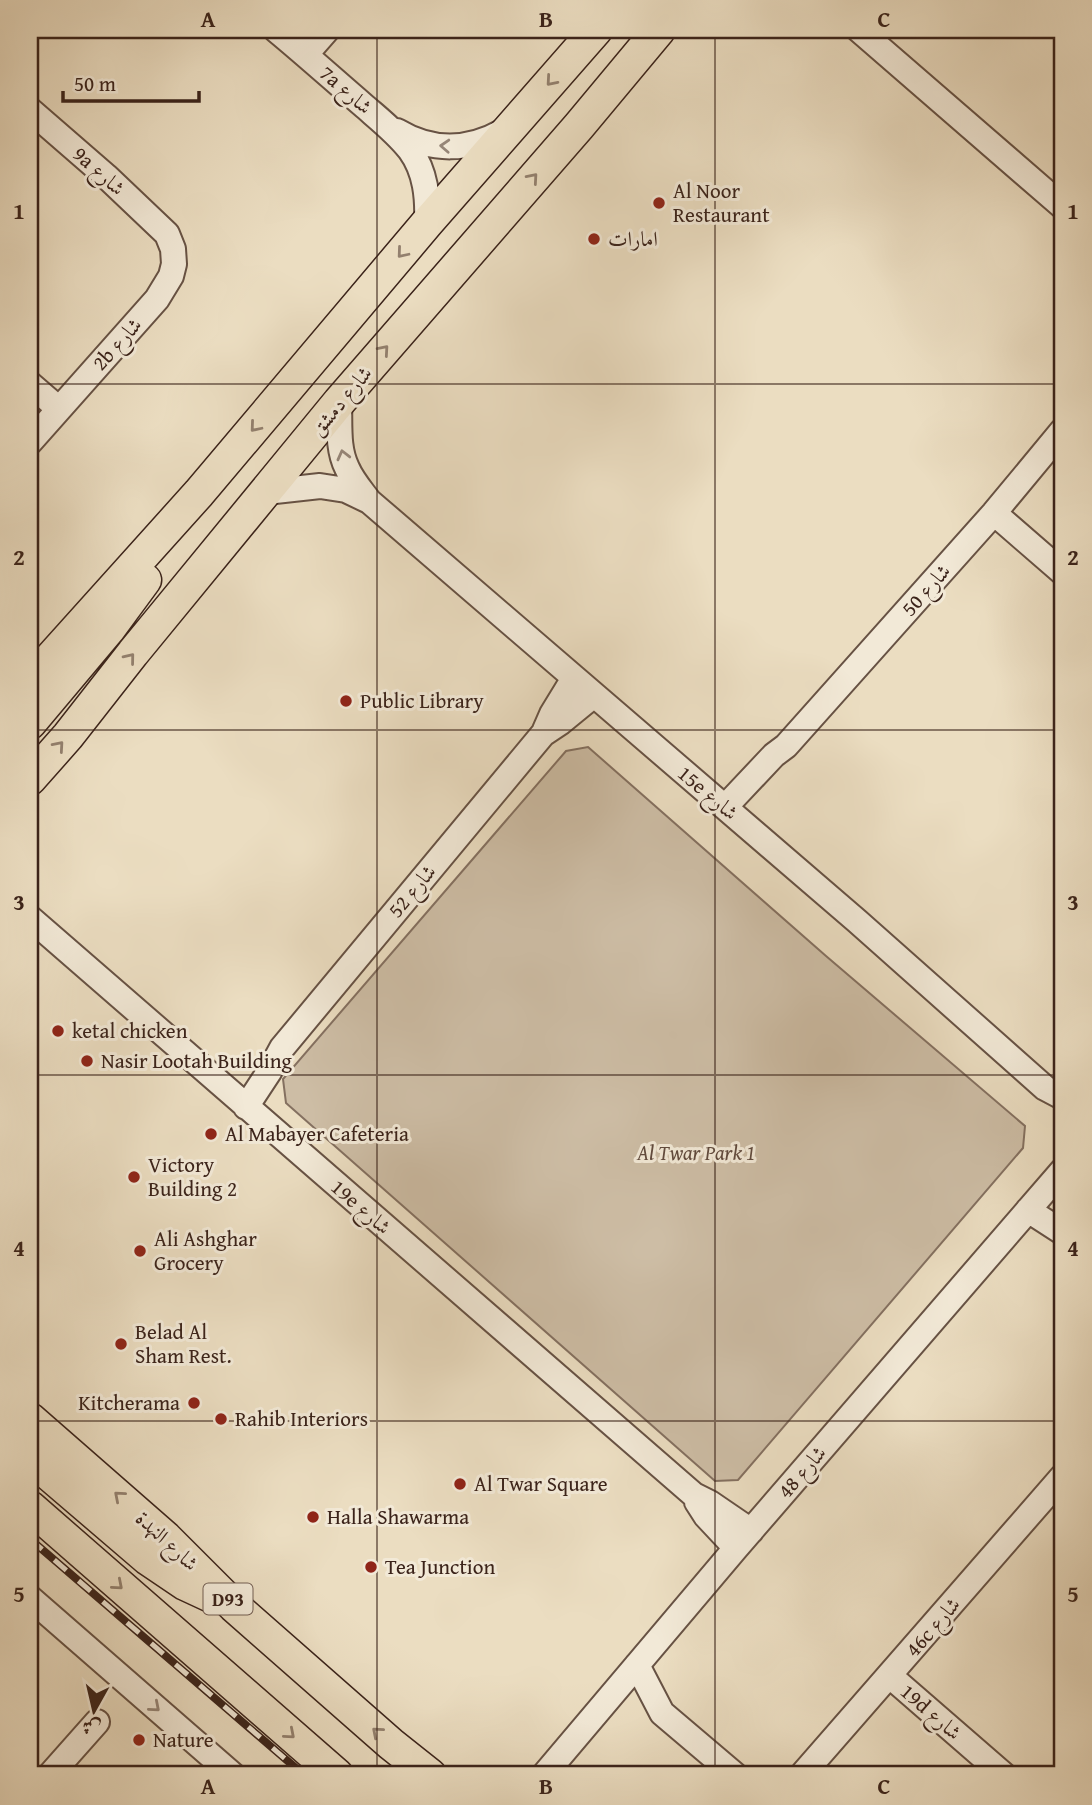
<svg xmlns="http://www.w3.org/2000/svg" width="1092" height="1805" viewBox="0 0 1092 1805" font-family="'Gentium Book Plus',Amiri,serif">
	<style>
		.green { fill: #cdbda5; stroke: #847060; stroke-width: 2 }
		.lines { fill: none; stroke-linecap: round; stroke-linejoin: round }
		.minor-casing { stroke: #675244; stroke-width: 28 }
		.major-casing { stroke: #3b231a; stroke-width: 35 }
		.minor { stroke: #f2e9d7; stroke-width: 24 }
		.major { stroke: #ebddc1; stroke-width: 32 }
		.rail-casing { stroke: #3b231a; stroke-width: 8 }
		.rail { stroke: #f2e9d7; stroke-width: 5; stroke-dasharray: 16; stroke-linecap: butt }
		.oneway { stroke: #93806e }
		.oneway2 { stroke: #968678 }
		.grid { fill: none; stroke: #3b231a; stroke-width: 2; stroke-opacity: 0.55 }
		.poi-dot { fill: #8f2418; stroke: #f2e9d7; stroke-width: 2.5 }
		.labels { text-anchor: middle; stroke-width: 6; stroke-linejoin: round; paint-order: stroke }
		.shield { fill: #f2e9d7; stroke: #725e53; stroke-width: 2 }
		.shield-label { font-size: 19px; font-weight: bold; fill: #3b231a }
		.street-label { font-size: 21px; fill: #3b231a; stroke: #f2e9d7 }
		.poi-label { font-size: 21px; fill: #3b231a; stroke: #f2e9d7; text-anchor: start }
		.park-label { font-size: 21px; font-style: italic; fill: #604a3d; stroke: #f2e9d7 }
		.neatline { fill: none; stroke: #3b231a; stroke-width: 2.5 }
		.grid-label { font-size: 23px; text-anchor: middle; font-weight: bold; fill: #3b231a }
	</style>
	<rect width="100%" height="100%" fill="#ebddc1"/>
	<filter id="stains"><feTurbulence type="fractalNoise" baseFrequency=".00286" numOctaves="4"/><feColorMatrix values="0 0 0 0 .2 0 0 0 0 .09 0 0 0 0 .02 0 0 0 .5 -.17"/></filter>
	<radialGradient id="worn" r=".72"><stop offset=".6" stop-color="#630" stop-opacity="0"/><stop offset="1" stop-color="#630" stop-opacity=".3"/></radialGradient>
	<path class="green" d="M588 747 826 956 1025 1126 1023 1148 738 1480 715 1481 286 1103 283 1079 566 751Z"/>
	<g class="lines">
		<g class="minor-casing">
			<path id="minor" d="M276 30C305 54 334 80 363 105 379 119 397 133 410 150 426 172 428 198 427 223
				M859 30 1062 206
				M306 54 327 30
				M30 110 106 176 167 234 173 249 174 264 171 276 157 299 30 442
				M397 131C432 152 469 151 504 131
				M30 384 59 409
				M339 402C340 424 337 448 347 468 352 480 361 490 369 501L857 921 1045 1088 1062 1097
				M266 492 320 486 346 490 369 501
				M994 513 1062 572
				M545 730 552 714 574 678
				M725 807 774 755 786 746 994 513 1062 431
				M30 918 694 1495 710 1503 751 1531
				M246 1107 269 1072 282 1048 543 734 561 722 594 695
				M1028 1210 1062 1232
				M697 1502 706 1516 736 1548
				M30 1598 233 1775
				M637 1665 662 1713 735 1775
				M890 1676 1004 1775
				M50 1775 97 1722
				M544 1775 736 1548 1062 1171
				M802 1775 1062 1477"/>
		</g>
		<g class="major-casing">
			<path id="major" d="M30 681 199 493 427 223 596 30
				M30 723 109 629 145 580
				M30 779 68 736 133 653 339 402 579 126 659 30
				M30 1419 166 1538 234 1606 391 1744 430 1775
				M30 1458 148 1559 185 1584 213 1597
				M30 1507 337 1775"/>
		</g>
		<use href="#minor" class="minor"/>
		<use href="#major" class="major"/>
		<g class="rail-casing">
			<path id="rail" d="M30 1539 304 1775"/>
		</g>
		<use href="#rail" class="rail"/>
	</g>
	<defs><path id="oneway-chevron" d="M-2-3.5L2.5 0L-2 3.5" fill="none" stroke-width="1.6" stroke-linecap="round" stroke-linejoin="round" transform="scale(1.75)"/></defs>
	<g class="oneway">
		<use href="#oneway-chevron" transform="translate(551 81) rotate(131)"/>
		<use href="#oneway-chevron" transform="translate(533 178) rotate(-49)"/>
		<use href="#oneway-chevron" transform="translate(402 253) rotate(130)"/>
		<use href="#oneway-chevron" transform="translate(384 350) rotate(-49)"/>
		<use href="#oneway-chevron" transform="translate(255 427) rotate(130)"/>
		<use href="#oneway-chevron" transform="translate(130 658) rotate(-51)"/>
		<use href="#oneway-chevron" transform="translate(59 746) rotate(-49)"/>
		<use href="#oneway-chevron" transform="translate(119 1496) rotate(-139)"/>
		<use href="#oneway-chevron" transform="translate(118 1585) rotate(41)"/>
		<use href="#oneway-chevron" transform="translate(377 1732) rotate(-139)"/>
		<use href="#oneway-chevron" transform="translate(290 1734) rotate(41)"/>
	</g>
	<g class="oneway2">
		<use href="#oneway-chevron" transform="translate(445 146) rotate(-177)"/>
		<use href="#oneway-chevron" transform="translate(343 455) rotate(-104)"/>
		<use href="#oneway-chevron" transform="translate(155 1707) rotate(41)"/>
	</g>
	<path class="grid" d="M377 30V1775M715 30V1775M30 384H1062M30 730H1062M30 1075H1062M30 1421H1062"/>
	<g class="poi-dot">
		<circle cx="659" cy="203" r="7"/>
		<circle cx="594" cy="239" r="7"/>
		<circle cx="346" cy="701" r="7"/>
		<circle cx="58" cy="1031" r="7"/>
		<circle cx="87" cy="1061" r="7"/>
		<circle cx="211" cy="1134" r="7"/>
		<circle cx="134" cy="1177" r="7"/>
		<circle cx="140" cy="1251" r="7"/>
		<circle cx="121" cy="1344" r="7"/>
		<circle cx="194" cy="1403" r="7"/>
		<circle cx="221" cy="1419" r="7"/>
		<circle cx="460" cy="1484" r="7"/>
		<circle cx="313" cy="1517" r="7"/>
		<circle cx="371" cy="1567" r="7"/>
		<circle cx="139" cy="1740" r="7"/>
	</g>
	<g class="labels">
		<rect class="shield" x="203.5" y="1583.5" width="49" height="31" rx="5"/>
		<g class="shield-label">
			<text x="228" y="1606">D93</text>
		</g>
		<g class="street-label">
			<text transform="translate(346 90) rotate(41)" y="7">7a شارع</text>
			<text transform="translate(99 171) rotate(42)" y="7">9a شارع</text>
			<text transform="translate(117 344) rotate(-48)" y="7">2b شارع</text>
			<text transform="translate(341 401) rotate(-50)" y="7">شارع دمشق</text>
			<text transform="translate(926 590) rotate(-48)" y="7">شارع 50</text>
			<text transform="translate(708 793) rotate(40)" y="7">15e شارع</text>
			<text transform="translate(412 891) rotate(-50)" y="7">شارع 52</text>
			<text transform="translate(361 1207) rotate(41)" y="7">19e شارع</text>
			<text transform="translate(802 1472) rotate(-49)" y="7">شارع 48</text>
			<text transform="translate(167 1541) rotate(43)" y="7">شارع النهدة</text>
			<text transform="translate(933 1627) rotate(-49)" y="7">46c شارع</text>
			<text transform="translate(931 1712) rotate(41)" y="7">19d شارع</text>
		</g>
		<g class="poi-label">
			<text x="673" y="198">Al Noor<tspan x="673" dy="24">Restaurant</tspan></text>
			<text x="608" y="246">امارات</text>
			<text x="360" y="708">Public Library</text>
			<text x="72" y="1038">ketal chicken</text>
			<text x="101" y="1068">Nasir Lootah Building</text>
			<text x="225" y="1141">Al Mabayer Cafeteria</text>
			<text x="148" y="1172">Victory<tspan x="148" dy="24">Building 2</tspan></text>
			<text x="154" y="1246">Ali Ashghar<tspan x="154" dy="24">Grocery</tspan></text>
			<text x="135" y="1339">Belad Al<tspan x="135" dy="24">Sham Rest.</tspan></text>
			<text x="180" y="1410" text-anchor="end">Kitcherama</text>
			<text x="235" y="1426">Rahib Interiors</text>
			<text x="474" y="1491">Al Twar Square</text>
			<text x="327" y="1524">Halla Shawarma</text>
			<text x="385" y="1574">Tea Junction</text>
			<text x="153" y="1747">Nature</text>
		</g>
		<g class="park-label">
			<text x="696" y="1160">Al Twar Park 1</text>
		</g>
	</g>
	<rect width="1092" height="1805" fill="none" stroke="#ebddc1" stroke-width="77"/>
	<g transform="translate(94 1711) rotate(188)" stroke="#f2e9d7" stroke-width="5" paint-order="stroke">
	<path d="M0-5L12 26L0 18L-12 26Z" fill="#3b231a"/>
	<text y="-10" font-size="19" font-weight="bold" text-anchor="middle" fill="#3b231a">ش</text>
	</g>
	<path d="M63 91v10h136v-10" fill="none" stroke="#3b231a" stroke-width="3.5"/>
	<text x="74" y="91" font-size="21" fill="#3b231a" stroke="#f2e9d7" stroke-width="5" paint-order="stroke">50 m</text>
	<rect x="38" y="38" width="1016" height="1728" class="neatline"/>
	<g class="grid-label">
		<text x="208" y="27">A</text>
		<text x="546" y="27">B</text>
		<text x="884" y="27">C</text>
		<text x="19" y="219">1</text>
		<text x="1073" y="219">1</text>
		<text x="19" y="565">2</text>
		<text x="1073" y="565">2</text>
		<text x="19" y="910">3</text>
		<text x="1073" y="910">3</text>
		<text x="19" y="1256">4</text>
		<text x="1073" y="1256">4</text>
		<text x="19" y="1602">5</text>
		<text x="1073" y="1602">5</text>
		<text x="208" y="1794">A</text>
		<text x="546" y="1794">B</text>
		<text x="884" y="1794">C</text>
	</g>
	<rect width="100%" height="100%" filter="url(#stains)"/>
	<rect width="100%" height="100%" fill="url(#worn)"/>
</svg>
